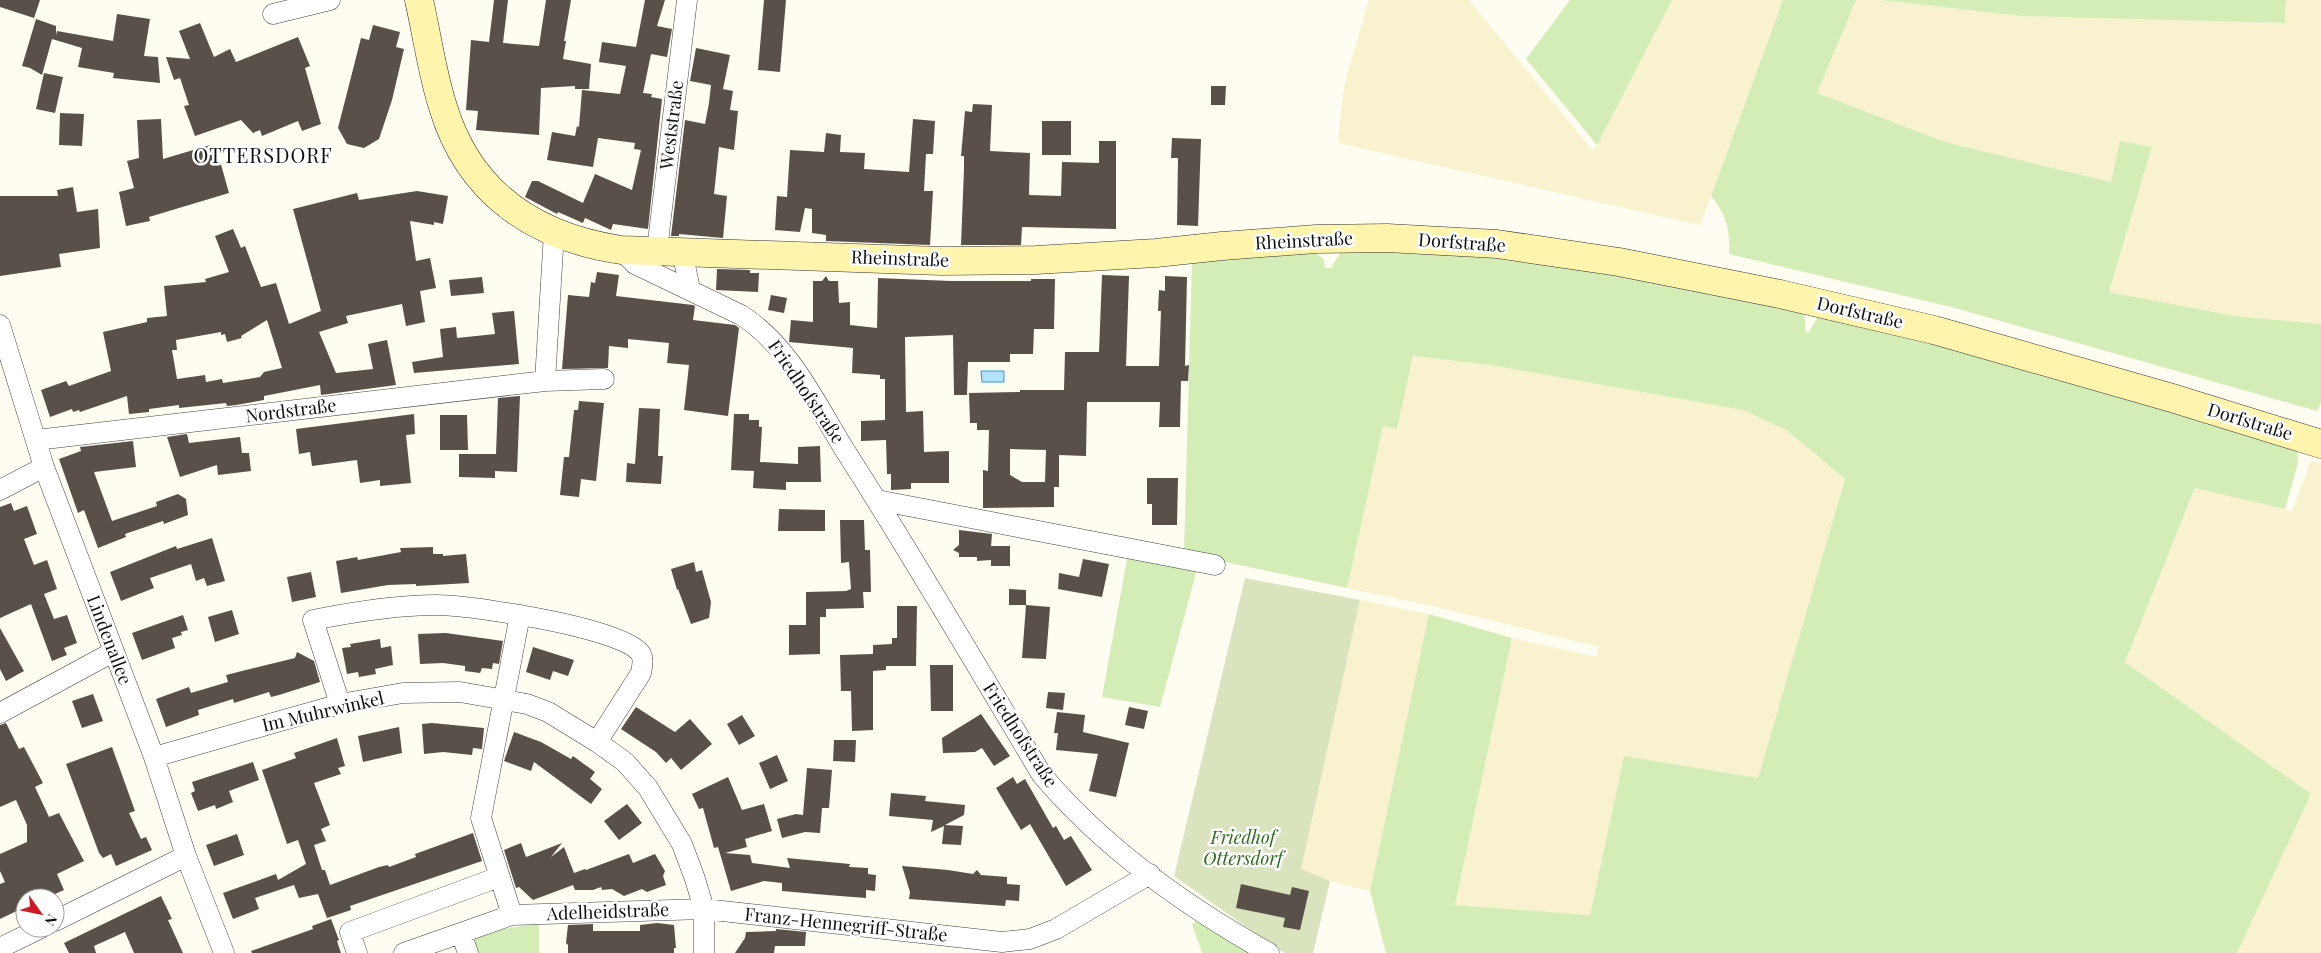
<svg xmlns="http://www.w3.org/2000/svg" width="2321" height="953" viewBox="0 0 2321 953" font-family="'Playfair Display',serif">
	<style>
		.farmland { fill: #f8f3ce }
		.green { fill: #d4edb7 }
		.cemetery { fill: #d9e4bf }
		.water { fill: #b1e1fb; stroke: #329ad8 }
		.building { fill: #59504a; fill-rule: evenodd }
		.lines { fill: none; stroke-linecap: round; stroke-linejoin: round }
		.street-casing { stroke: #424242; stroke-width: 21 }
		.secondary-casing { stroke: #313131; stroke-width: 29 }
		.street { stroke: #fff; stroke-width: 20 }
		.secondary { stroke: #fff4ac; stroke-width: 28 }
		.labels { text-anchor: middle; stroke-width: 5; stroke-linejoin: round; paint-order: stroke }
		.street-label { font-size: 18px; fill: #0f0f0f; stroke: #fff }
		.park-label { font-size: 18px; font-style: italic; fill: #2d6d19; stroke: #fff }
		.quarter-label { font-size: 20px; letter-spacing: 1px; fill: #0f0f0f; stroke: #fff }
	</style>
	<rect width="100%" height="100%" fill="#fffcf1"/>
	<path class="farmland" d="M1369 0H1469L1593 151 1672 0H1783L1700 225 1338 143 1344 85Z
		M1856 0H1880L2022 16 2285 23 2286 0H2321V324L2235 316 2109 292 2152 147 2111 182 1945 142 1816 93Z
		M1413 356 1491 365 1743 410 1788 431 1845 479 1758 778 1624 756 1590 915 1455 905 1512 638 1596 657 1599 647 1433 606 1347 588 1383 426 1397 428Z
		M2311 461 2321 464V953H2237L2311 794 2125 662 2196 487 2292 511Z
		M1360 600 1429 614 1370 891 1330 881 1300 869Z"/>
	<path class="green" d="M1570 0H1672L1597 145 1526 59Z
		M1783 0H1856L1817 93 1945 142 2111 182 2120 141 2152 147 2109 292 2235 316 2321 324V402L2317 411 1955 308 1729 254C1730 229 1727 216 1711 196Z
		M1880 0H2286L2285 23 2022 16Z
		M1342 250 1485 253 1706 289 1804 313 1806 332H1809L1818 316 1994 359 2297 450 2298 463 2285 509 2195 488 2125 662 2311 794 2237 953H1386L1370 891 1429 614 1512 638 1455 905 1590 915 1624 756 1758 778 1845 479 1788 431 1743 410 1491 365 1413 356 1397 429 1383 426 1347 588 1184 553 1192 262 1311 251 1323 258 1325 268H1331Z
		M1128 554 1197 569 1160 707 1102 697Z
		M1199 920 1249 953H1202L1192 924Z
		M539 923V953H477L474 934Z"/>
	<path class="cemetery" d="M1245 578 1360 600 1301 869 1330 881 1313 953H1286L1279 950 1174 876Z"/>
	<path class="water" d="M981 371H1004V382H982Z"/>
	<path class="building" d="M0 0H40L34 18 0 7Z
		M494 0H508L503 43 539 46 546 0H571L564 41H566L563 59 591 64 589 89H575V86L541 88 539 135 476 130 478 111 466 110 471 40 489 42Z
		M645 0H665L657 26 672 29 667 57 651 54 643 93 652 94 651 97 662 99 648 229 613 224 611 230 585 218 583 223 558 212 557 214 525 197 532 181H538L583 203 595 174 632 190 641 150 634 149 635 143 598 138 593 167 547 160 552 132 575 136 577 126 579 127 582 90 620 94 626 66 599 62 602 42 636 47Z
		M764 0H786L780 72 758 70Z
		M117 14 150 19 144 56 158 57 160 83 113 78 114 73 78 67 82 48 52 39 42 75 30 68 22 66 36 19 56 26V35L57 31 113 41Z
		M200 23 214 57 230 49 236 62 298 37 310 66 305 68 321 124 302 131 298 121 262 136 260 130 253 133 241 120 195 136 184 106 189 105 180 78 174 80 166 57 190 59 179 31Z
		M373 25 400 32 396 47 404 49 392 100 379 139 364 148 347 144 338 128 361 38 369 40Z
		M696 48 730 55 723 89 733 91 730 110 738 111 734 150 719 147 714 194 727 196 723 238 679 234V236H671L685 120 705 124 709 103 711 85 690 81Z
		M44 73 63 77 55 113 36 109Z
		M1211 86H1226L1225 105H1211Z
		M973 104 992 105 990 151 1030 153 1029 195 1061 196 1062 162 1099 163V141H1116V229L1022 227 1021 245H961L964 169V156H961L965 111 972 112Z
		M60 113 84 114 82 146 59 145Z
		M161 119 163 159 210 145 215 162 220 161 229 193 149 217 150 221 126 226 119 192 134 188 127 161 139 158 137 120Z
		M913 119 935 121 933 154H926L924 191H933L930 245 826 241V235L812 233V209L805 208 800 232 775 230 777 196 787 197 790 150 824 152 826 133 841 135 840 152 865 153 864 169 909 172Z
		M1042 121H1071V155H1042Z
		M1172 138 1201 139 1198 226 1177 225 1178 158H1171Z
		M73 187 77 212 98 209 100 248 59 254 61 267 0 276V196H58L57 190Z
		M417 191 448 196 443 224 434 222V225L410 221 416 261 430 258 436 288 420 291 425 322 406 326 402 304 346 316 348 323 319 332 336 373 373 369 368 344 387 340 396 385 321 395 320 385 264 396V400L236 405 227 406 226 403 179 408V405L149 409V412L129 414 127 396 80 412 79 410 73 412 72 409 50 417 41 390 66 381 69 386 111 371 103 332 147 322V318L167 316 164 286 206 282 205 279 229 272 215 236 233 229 241 248 245 246 261 287 276 283 289 324 321 311 293 209 357 193 359 200ZM267 320 282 368 264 372 260 377 223 383 222 379 206 382 205 375 177 379 172 350H177L176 340 221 332V335L225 334 227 342 242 338 241 336Z
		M717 269 750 270V273H759L758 292 716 290Z
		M597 272 619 275 616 296 693 305 695 306 693 320 735 325 739 328 728 416 684 410 689 365 667 363 669 343 628 339V348L609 346 608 368 562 369 568 295 589 297 591 282 595 283Z
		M1102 275 1129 276 1126 366H1159L1161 311H1158L1159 290 1165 291V276L1187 277 1185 366 1189 365 1188 381H1181L1180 427H1159L1160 402H1087L1086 456 1059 455V487H1054V507L983 508V470L988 471 989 430H977V423H970L969 393 1020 392V390H1064L1065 352H1099ZM1010 449 1046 450 1045 482H1022L1010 475Z
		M826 276 829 281H838L839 303 850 302V325L877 328 878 278 951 281H1031V279H1055L1054 329H1034L1033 354H1010V362H968L967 395H954L953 335 905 337 906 412 923 411 924 452 949 451V483H911V489L891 490V474H887L886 440 861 441V421L885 420V379H880V375L852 373 853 348 789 342 791 320 813 322V281H822Z
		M482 277 484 293 451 296 449 280Z
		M771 295 787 298 784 313 768 310Z
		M514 311 519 364 414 373 412 362 443 357 440 329 456 327 457 338 495 334 492 313Z
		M520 396 517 472 495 471V478L459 477V454H496L498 398Z
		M579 401 604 403 596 481 581 479 579 497 560 495 564 457H569L574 410H578Z
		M639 408 660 409 658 456H663L661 484 626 482 627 463 635 464Z
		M414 414 415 434 406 435 411 483 380 486V480L360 483 357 460 312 466 310 452 299 454 296 429Z
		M734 414H749V420H759V427H762L760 462 798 464V447L820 446 821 482H786V490L753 488 754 471 731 470Z
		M440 415H467L468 450H440Z
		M187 434 189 443 240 437 242 453H249L251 471 218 475 217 465 180 477 167 437Z
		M133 441 136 467 94 472 112 521 157 506 156 502 178 494 186 499 188 515 164 524 163 521 125 534 126 537 98 548 84 510 78 513 59 459 81 451 80 447Z
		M1147 478H1178L1177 525H1152V504H1147Z
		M11 503 14 511 27 506 37 534 24 539 34 565 47 560 57 589 44 594 54 619 67 615 77 643 64 648 67 655 52 661 31 604 0 618V507Z
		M779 509 825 510V531H778Z
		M840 520H864L865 550H870L871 592H863L864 608 826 609V617H820V654L789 655V625H806V592L846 591 851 589 849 562 841 563Z
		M959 530 992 534 991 546H1010V566H991V560L977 561V557H959V553L953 550 959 545Z
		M212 538 225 581 207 586 204 578 196 581 191 564 150 578 154 588 121 601 110 572 176 546 177 549Z
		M433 547V554H443V556L466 554 469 583 416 586V584L388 585 341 593 336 561 357 557 358 560 401 552 400 548Z
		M1083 559 1109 564 1102 597 1058 589 1059 573 1079 577Z
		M694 562 696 572 702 570 711 602 709 618 691 624 678 589 677 590 671 569Z
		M311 572 316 597 292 602 287 577Z
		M1009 589 1026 590V605L1050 607 1046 659 1022 658 1026 605H1009Z
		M897 606H917L916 666H886V670L873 671V730L852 731 851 691H841L840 655 873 654V645L892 644V638H897Z
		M232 610 239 634 215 642 208 617Z
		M183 615 188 630 181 632 182 635 172 638 175 648 142 660 132 633Z
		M0 628 24 671 6 681 0 669Z
		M446 633 503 641 499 664 493 663 492 669 482 668 480 673 465 671V666L443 663 420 664 418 634Z
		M380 639 381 648 391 646 393 665 375 669 376 674 359 677 358 672 347 674 342 648 351 647 350 644Z
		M533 647 574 660 568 676 553 671 550 680 526 672Z
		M297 652 314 661 320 682 279 695 271 697 269 692 234 703 233 699 198 710 199 715 166 727 156 699 189 687 191 693 228 682 226 675 295 658Z
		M930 665H953V711H931Z
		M1048 692 1065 693 1063 710 1046 708Z
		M93 694 103 721 82 728 72 701Z
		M636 707 675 732 690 719 712 744 681 770 671 758 666 763 656 752 621 729Z
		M1129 707 1148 711 1144 729 1125 725Z
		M1057 712 1085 715 1083 732 1129 743 1116 797 1089 791 1098 754 1056 750 1058 733H1054Z
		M981 714 1010 756 994 766 982 748 975 752 943 753 942 738Z
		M742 715 755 736 739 745 727 724Z
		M6 723 19 749 24 747 43 783 35 787 49 817 59 813 84 861 57 874 64 890 46 898H25V907L0 919V884L5 882 0 871V854L27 842V825L16 800 0 807V725Z
		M432 723 484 728 482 749 473 748 472 755 443 752 424 754 422 724Z
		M399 727 402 753 363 762 358 736Z
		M514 732 541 742 571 759 573 756 595 772 590 779 602 789 591 804 534 762 531 771 504 761Z
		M337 738 345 766 338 768 341 774 314 783 330 825 321 829 326 841 314 845 322 870H325L330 885 379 867 388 865 389 867 416 857 415 854 473 833 482 861 350 906 351 910 327 918 318 894 299 898 294 885 255 898 259 909 233 919 223 893 276 874 278 880 306 864 298 840 287 844 262 770 296 758 294 753Z
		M834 740H856L855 762 833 761Z
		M112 747 135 811 129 813 141 839 146 837 152 850 116 866 111 854 103 858 99 853 66 764Z
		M777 755 788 781 770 789 759 763Z
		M253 762 259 780 229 791 233 802 216 809 215 805 198 811 191 793 195 791 192 782Z
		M807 768 832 770 829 808H822L820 833 805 832 782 838 777 819 796 814 803 815Z
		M728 777 742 810 764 804 772 831 745 839 747 847 725 853 750 855 752 863 790 868 787 858 850 864 849 867 868 868V874L876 875 875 891 866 890V898L827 895 782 891V883L764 881 731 891 718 847 714 848 703 808 699 809 692 794Z
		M1013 777 1017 784 1025 779 1053 828 1056 826 1064 840 1071 836 1092 870 1066 886 1030 824 1021 830 996 788Z
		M891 793 926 796 925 801 965 805 964 815 945 825 963 826 961 845 942 844 944 826 931 832 933 820 889 816Z
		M627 804 642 823 619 840 604 821Z
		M237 834 244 855 214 866 206 845Z
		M521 843 526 857 562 843 551 857 564 847 574 873 585 869 586 870 629 854 633 863 655 854 665 871 663 876 666 885 647 892 642 889 624 896 612 889 602 890 601 887 593 890H575L573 885 533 900 519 887 516 888 504 850Z
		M902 866 948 870 973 874 977 870 981 875 1007 877V884L1020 885 1019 901 1006 900 1005 906 909 899 910 892Z
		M1241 884 1290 895 1292 887 1309 891 1300 930 1283 927 1285 918 1236 908Z
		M161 896 172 919 168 920 183 953H134L125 932 94 946 96 953H69L64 943Z
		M331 919 339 940 337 941 341 953H252L251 951 313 929 312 926Z
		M657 923 674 925 676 948H674V953H568V945L566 943 568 925 593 924V931H640V925Z
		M776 929 806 932 805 946H775L774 953H735L745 938 746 932 776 931Z"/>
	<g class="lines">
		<g class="street-casing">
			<path id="street" d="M273 14 330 0
				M621 250 635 264 741 315C790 346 816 404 846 452 914 558 977 667 1042 775 1103 847 1187 907 1269 953
				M657 250 687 0
				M682 251 690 289
				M0 325 44 467 154 757 186 856 224 953
				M545 381 604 379
				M36 440 545 381 554 233
				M0 490 44 467
				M877 500 1215 565
				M340 704 313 620C353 612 394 605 436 605 464 605 492 611 520 615
				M0 713 113 652
				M154 757 340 704 403 693 460 692 527 704 548 712 597 742 625 762 648 788 682 844 695 879 704 909V953
				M512 915 481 818 520 615C543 619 629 634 641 654 644 660 642 667 641 673L597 742
				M55 921 186 856
				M461 933 468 953
				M0 948 41 928
				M357 953 350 932 499 877
				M404 953 512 915 704 909 1002 942 1030 939 1056 929 1150 874"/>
		</g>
		<g class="secondary-casing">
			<path id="secondary" d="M419 0C427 35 432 73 443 107 469 193 534 237 621 250L941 261 1036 260 1156 253 1222 246 1316 239 1387 238 1497 244 1619 262 1780 294 1934 330 2172 398 2321 444"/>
		</g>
		<use href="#street" class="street"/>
		<use href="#secondary" class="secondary"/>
	</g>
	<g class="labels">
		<g class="street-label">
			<text transform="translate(672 125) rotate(-83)" y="6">Weststraße</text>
			<text transform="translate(1304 241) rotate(-3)" y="6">Rheinstraße</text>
			<text transform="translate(1462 243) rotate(4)" y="6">Dorfstraße</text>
			<text transform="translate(900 259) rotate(2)" y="6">Rheinstraße</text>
			<text transform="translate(1860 313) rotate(13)" y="6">Dorfstraße</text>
			<text transform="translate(806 392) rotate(56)" y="6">Friedhofstraße</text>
			<text transform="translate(291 411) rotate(-7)" y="6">Nordstraße</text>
			<text transform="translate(2250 422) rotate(17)" y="6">Dorfstraße</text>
			<text transform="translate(109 640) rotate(69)" y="6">Lindenallee</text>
			<text transform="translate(323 712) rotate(-13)" y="6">Im Muhrwinkel</text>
			<text transform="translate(1020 735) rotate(57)" y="6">Friedhofstraße</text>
			<text transform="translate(608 912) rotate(-2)" y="6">Adelheidstraße</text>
			<text transform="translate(846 925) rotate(6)" y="6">Franz-Hennegriff-Straße</text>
		</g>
		<g class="park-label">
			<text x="1243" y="844">Friedhof<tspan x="1243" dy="21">Ottersdorf</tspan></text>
		</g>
		<g class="quarter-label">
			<text x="263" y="163">OTTERSDORF</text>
		</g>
	</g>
	<g transform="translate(40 913) rotate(123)"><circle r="24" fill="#ffffff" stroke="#9f9f9f"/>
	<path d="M0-4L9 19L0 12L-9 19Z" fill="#cb1b27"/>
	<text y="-8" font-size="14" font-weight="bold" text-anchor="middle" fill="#0f0f0f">N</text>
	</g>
</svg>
